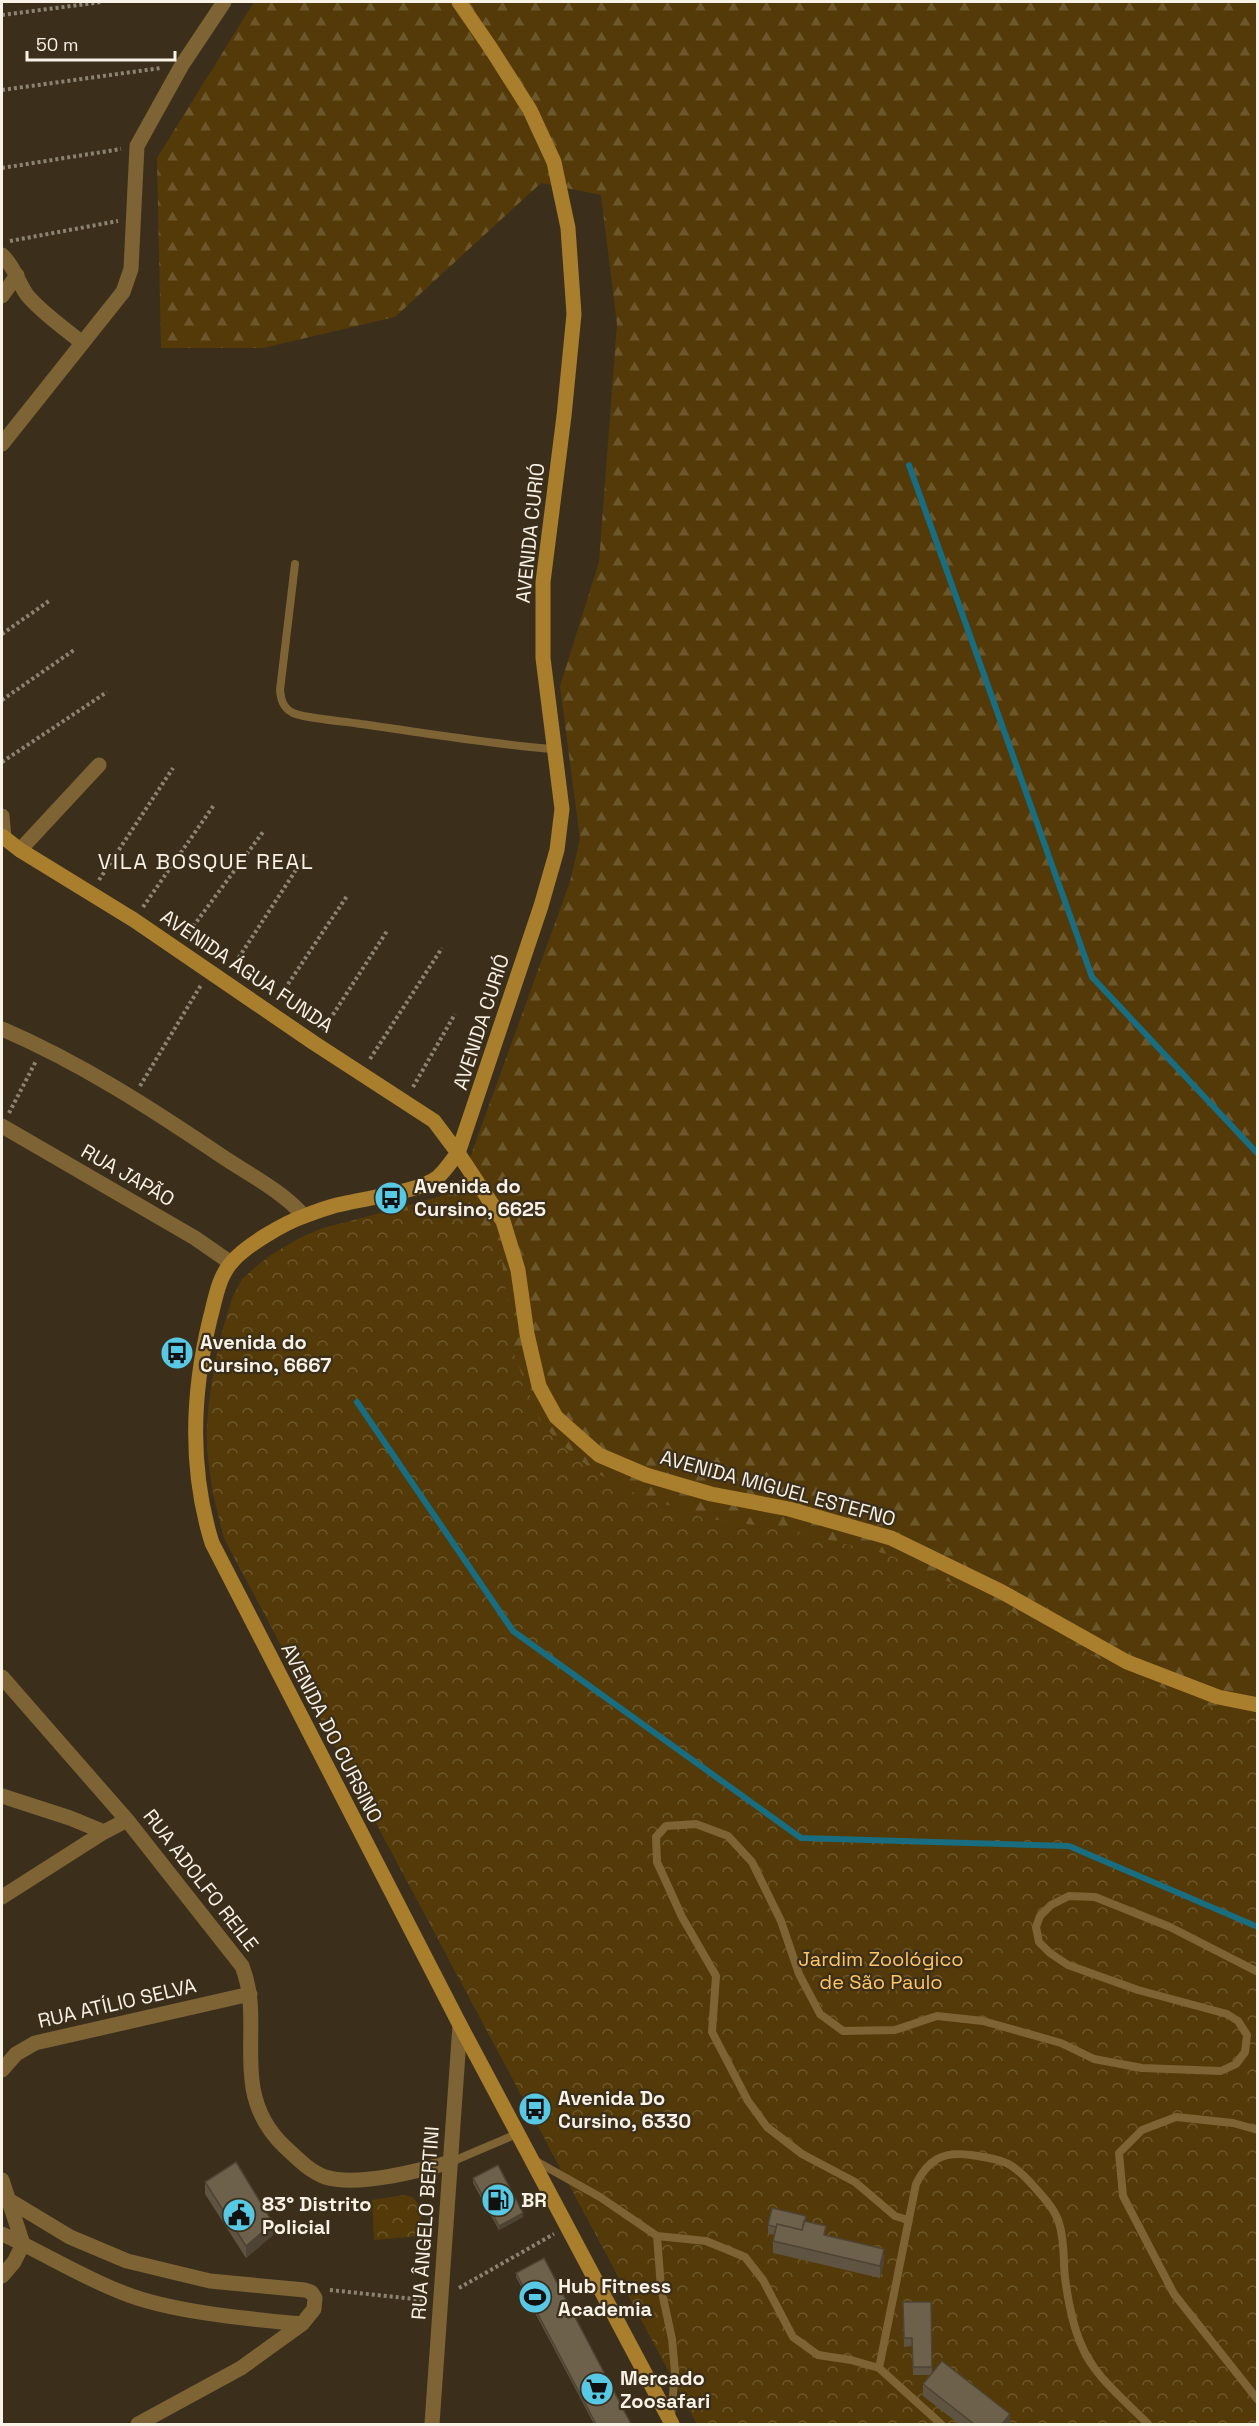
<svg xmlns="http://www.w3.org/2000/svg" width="1259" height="2426" viewBox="0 0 1259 2426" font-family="'Space Grotesk',sans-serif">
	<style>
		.forest { fill: url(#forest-firs) }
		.park { fill: url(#park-crowns) }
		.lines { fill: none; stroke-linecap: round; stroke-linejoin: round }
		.stream { stroke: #186e80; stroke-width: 6 }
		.path { stroke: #8c8373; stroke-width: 4; stroke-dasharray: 3 3; stroke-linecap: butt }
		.lane { stroke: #7e6335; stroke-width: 8 }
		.street { stroke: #7e6335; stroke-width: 15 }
		.secondary { stroke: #a97e2d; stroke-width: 15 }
		.wall { fill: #5f5341 }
		.shaded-wall { fill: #4d4435 }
		.building { fill: #6e614c; stroke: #4d4435; stroke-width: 1.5 }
		.labels { text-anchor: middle; stroke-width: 4.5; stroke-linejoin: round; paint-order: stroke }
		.street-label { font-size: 20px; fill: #f9f2e6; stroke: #3b2f1c }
		.poi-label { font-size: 20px; font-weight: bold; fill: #f9f2e6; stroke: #3b2f1c; text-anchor: start }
		.park-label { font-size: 20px; fill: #ffc664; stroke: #3b2f1c }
		.quarter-label { font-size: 22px; letter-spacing: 1.5px; fill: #f9f2e6; stroke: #3b2f1c }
	</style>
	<defs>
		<pattern id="forest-firs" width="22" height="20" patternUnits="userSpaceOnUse" patternTransform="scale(1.5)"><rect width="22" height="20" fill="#533a08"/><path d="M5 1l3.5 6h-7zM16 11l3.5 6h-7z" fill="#6c572c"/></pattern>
		<pattern id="park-crowns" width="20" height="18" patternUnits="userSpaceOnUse" patternTransform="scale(1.5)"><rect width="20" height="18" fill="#533a08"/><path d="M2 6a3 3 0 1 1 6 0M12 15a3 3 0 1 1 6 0" fill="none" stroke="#6c572c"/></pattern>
	</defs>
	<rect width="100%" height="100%" fill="#3b2f1c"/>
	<path class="forest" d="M254 2H1257V2424H697L224 1538 212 1489 207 1442 215 1366 232 1298 242 1279 270 1256 298 1239 329 1227 441 1196 463 1177 570 882 580 839 560 686 599 562 617 324 601 195 541 183 395 317 263 348H161L157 158Z"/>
	<path class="park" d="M438 1210 470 1216 489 1234 501 1254 514 1354 540 1421 559 1442 595 1472 632 1492 704 1518 783 1529 887 1554 992 1601 1126 1673 1208 1706 1257 1716V2424H697L224 1538C216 1507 209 1476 207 1444 205 1408 221 1310 242 1281 256 1261 306 1232 330 1226 364 1218 402 1215 438 1210Z
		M404 2195 412 2197 421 2207 420 2236 374 2240 372 2200Z"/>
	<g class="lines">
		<path class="stream" d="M909 465 1092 977 1258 1154
			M357 1402 513 1631 801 1838 1069 1846 1258 1927"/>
		<path class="path" d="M2 15 102 2
			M2 90 161 68
			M2 168 121 149
			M10 241 118 221
			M2 634 49 601
			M2 700 74 650
			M2 762 107 692
			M99 880 173 768
			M143 907 214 805
			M186 936 263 832
			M232 968 307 853
			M278 999 347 896
			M323 1030 387 931
			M370 1059 442 948
			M140 1086 201 985
			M413 1087 455 1014
			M9 1113 36 1061
			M459 2288 554 2234
			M330 2290 424 2300"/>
		<path class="lane" d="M295 564 280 690C281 700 283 708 293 713 307 719 344 721 361 724 425 733 489 744 553 749
			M1258 2130 1233 2123 1176 2117 1142 2130 1119 2153 1123 2196 1174 2294 1258 2400
			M534 2160 600 2197 657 2236 706 2241 745 2257 763 2280 793 2337 818 2355 851 2360 879 2368 941 2424
			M451 2162 519 2133
			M908 2220 895 2216 855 2182 802 2154 767 2127 748 2101 712 2032 716 1976 682 1917 657 1862 656 1837 666 1826 696 1824 728 1836 752 1862 781 1921 799 1974 820 2014 843 2031 895 2030 937 2016 983 2021 1061 2043 1094 2059 1142 2068 1221 2071 1236 2064 1245 2052 1247 2035 1238 2021 1227 2014 1138 1990 1068 1965 1050 1953 1039 1942 1036 1927 1040 1916 1051 1905 1069 1896 1095 1897 1170 1927 1258 1972
			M657 2236 661 2288 672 2339 675 2372 671 2417
			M879 2368 916 2184C928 2160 942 2151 971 2155 1006 2160 1013 2162 1037 2190 1046 2200 1055 2210 1059 2223 1065 2241 1063 2260 1065 2278 1068 2300 1072 2324 1081 2344 1093 2376 1125 2400 1148 2424"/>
		<path class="street" d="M2 255C15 267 17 281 27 295 42 313 63 327 81 342
			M2 296 17 275
			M2 444 123 292 131 269 137 146 182 65 224 2
			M2 816 4 838
			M20 850 99 765
			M2 1029C81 1063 152 1109 223 1157 250 1175 282 1191 304 1216
			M2 1126 195 1238 231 1263
			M2 1677 127 1820 242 1966C258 2006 246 2047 253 2088 257 2111 269 2132 285 2147 297 2158 309 2171 325 2177 358 2187 418 2171 451 2162
			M2 1796 70 1818 104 1832
			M2 1897 104 1832 127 1820
			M2 2070 16 2054 35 2043 250 1994
			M2 2180 23 2244 14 2262 2 2276
			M2 2196 70 2237 127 2261 210 2281 305 2290 311 2292 315 2298 314 2309 302 2324 241 2368 138 2424
			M2 2234C42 2252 80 2276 121 2292 169 2312 249 2319 302 2324
			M432 2424 460 2025"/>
		<path class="secondary" d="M459 2 490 47 530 110 554 162 568 228 574 314 564 416 543 582V658L562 809 557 850 541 906 458 1153C452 1160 446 1170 438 1177 420 1192 366 1198 342 1204 330 1206 318 1211 307 1215 284 1223 246 1245 231 1263 218 1278 215 1301 210 1319 192 1393 189 1469 212 1543L460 2025 672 2424
			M2 836 20 850 134 920 314 1043 434 1121 458 1153 503 1221 518 1270 527 1334 539 1386 556 1417 599 1455 646 1475 711 1494 789 1509 891 1538 1002 1592 1127 1662 1218 1697 1258 1705"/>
	</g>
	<path class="wall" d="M473 2178 523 2217 499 2230 473 2183Z
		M205 2182 273 2235 246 2258 205 2194Z
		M806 2221 826 2235 884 2261 880 2278 773 2253V2241L775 2235 768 2234V2225Z
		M516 2273 631 2424H594L516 2277Z
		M903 2302H931L932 2373 1010 2424H959L923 2396V2384L931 2375H913L912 2346 904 2347Z"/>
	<path class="shaded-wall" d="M523 2213V2217L499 2230V2226Z
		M273 2223V2235L246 2258V2246Z
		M884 2249V2261L880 2278V2266Z
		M1010 2414V2424H1002Z"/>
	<path class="building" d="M236 2162 273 2223 246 2246 205 2182Z
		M498 2165 523 2213 499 2226 473 2178Z
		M772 2208 806 2216 802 2230 777 2224 776 2227 768 2225Z
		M804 2221 826 2226 824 2235 884 2249 880 2266 773 2241 777 2224 802 2230Z
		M544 2258 631 2424H596L516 2273Z
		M903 2302H931L932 2367H913L912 2338H904Z
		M942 2361 1010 2414 1002 2424H974L923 2384Z"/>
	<defs>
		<g id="bus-disc" transform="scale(1.725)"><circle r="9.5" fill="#58c9e4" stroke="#3b2f1c"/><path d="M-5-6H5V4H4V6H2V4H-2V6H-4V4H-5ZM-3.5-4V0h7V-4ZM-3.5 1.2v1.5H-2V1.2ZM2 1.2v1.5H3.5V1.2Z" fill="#111"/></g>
		<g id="fuel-disc" transform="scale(1.725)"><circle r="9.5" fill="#58c9e4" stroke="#3b2f1c"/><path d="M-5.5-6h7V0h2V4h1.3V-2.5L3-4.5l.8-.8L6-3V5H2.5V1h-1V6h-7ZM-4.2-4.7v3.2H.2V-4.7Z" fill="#111"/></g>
		<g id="civic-disc" transform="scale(1.725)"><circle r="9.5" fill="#58c9e4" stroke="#3b2f1c"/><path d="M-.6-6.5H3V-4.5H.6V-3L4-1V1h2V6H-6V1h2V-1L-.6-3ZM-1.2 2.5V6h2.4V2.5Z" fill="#111"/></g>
		<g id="stadium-disc" transform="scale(1.725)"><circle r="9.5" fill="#58c9e4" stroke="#3b2f1c"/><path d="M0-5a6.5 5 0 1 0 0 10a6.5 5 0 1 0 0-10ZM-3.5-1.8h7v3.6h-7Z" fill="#111"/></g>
		<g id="supermarket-disc" transform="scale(1.725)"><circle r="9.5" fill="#58c9e4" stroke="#3b2f1c"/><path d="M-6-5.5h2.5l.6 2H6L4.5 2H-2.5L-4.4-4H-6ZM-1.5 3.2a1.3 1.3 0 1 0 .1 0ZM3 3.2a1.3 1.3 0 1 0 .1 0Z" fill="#111"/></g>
	</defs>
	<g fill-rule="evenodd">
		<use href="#bus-disc" x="391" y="1198"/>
		<use href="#bus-disc" x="177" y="1353"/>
		<use href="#bus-disc" x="535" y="2109"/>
		<use href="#fuel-disc" x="498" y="2200"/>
		<use href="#civic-disc" x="239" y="2215"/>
		<use href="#stadium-disc" x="535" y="2297"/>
		<use href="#supermarket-disc" x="597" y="2389"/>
	</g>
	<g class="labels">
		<g class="street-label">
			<text transform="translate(530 533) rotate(-84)" y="7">AVENIDA CURIÓ</text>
			<text transform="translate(247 971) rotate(34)" y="7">AVENIDA ÁGUA FUNDA</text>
			<text transform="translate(481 1022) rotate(-72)" y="7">AVENIDA CURIÓ</text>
			<text transform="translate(128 1175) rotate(30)" y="7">RUA JAPÃO</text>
			<text transform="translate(778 1488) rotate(15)" y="7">AVENIDA MIGUEL ESTEFNO</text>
			<text transform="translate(332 1733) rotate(63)" y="7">AVENIDA DO CURSINO</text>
			<text transform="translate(201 1880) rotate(52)" y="7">RUA ADOLFO REILE</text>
			<text transform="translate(117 2003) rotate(-13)" y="7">RUA ATÍLIO SELVA</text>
			<text transform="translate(425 2223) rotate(-86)" y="7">RUA ÂNGELO BERTINI</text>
		</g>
		<g class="poi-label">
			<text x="414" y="1193">Avenida do<tspan x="414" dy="23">Cursino, 6625</tspan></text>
			<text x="200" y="1349">Avenida do<tspan x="200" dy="23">Cursino, 6667</tspan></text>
			<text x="558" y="2105">Avenida Do<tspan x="558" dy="23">Cursino, 6330</tspan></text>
			<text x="521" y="2207">BR</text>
			<text x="262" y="2211">83° Distrito<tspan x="262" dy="23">Policial</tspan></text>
			<text x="558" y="2293">Hub Fitness<tspan x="558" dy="23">Academia</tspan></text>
			<text x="620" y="2385">Mercado<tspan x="620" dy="23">Zoosafari</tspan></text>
		</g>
		<g class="park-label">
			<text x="881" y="1966">Jardim Zoológico<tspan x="881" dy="23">de São Paulo</tspan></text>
		</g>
		<g class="quarter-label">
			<text x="206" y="869">VILA BOSQUE REAL</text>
		</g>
	</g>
	<rect width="1259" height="2426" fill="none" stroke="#f9f2e6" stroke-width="6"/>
	<path d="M27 51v9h148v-9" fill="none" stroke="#f9f2e6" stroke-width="3"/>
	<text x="36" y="51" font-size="18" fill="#f9f2e6" stroke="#3b2f1c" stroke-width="4.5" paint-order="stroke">50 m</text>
</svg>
